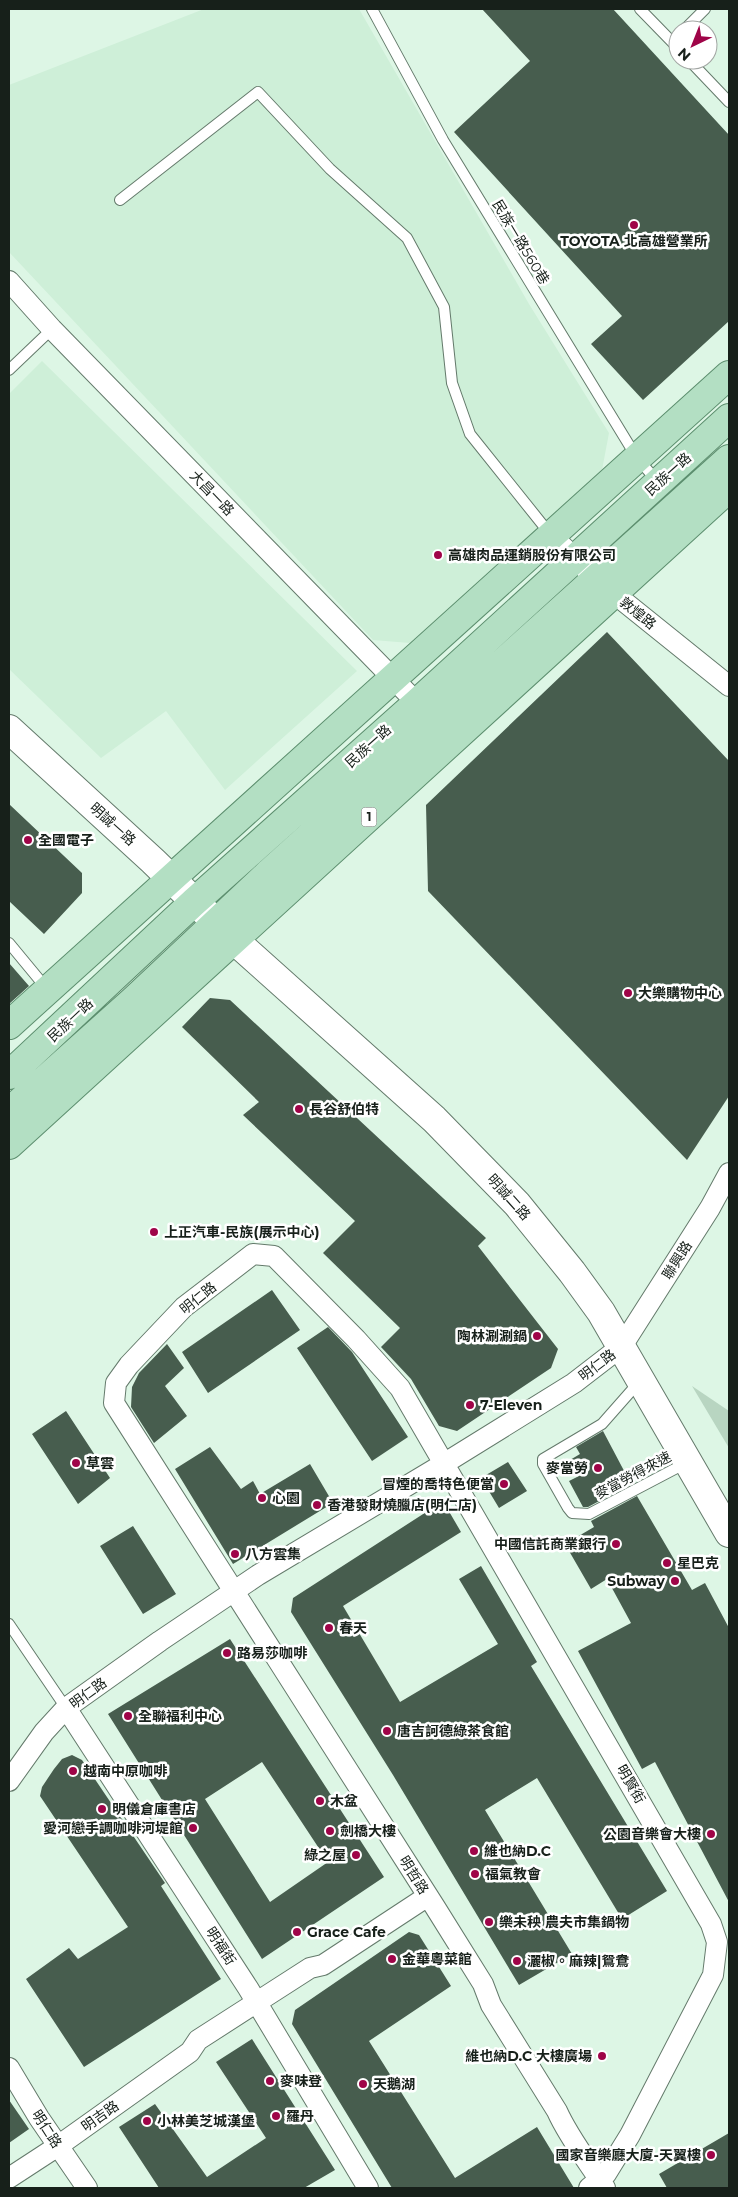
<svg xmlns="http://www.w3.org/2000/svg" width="738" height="2197" viewBox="0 0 738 2197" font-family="Montserrat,'Noto Sans TC',sans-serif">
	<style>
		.built { fill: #ceefd8 }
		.green { fill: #b8d5c1 }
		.building { fill: #475d4e; fill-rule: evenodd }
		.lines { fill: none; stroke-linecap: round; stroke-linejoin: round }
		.lane-casing { stroke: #647a6b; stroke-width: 12 }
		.street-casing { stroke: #647a6b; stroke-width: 22 }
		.secondary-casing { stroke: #647a6b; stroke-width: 30 }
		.primary-casing { stroke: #5c8e6e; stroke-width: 30 }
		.lane { stroke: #fff; stroke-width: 10 }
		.street { stroke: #fff; stroke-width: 20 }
		.secondary { stroke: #fff; stroke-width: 28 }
		.primary { stroke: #b3dfc3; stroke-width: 28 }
		.poi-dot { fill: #9f0448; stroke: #fff; stroke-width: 2 }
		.labels { text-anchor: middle; stroke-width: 5; stroke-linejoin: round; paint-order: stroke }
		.shield { fill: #fff; stroke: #5d635f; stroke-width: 1 }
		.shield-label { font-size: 12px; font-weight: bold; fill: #17201a }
		.poi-label { font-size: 14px; font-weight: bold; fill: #17201a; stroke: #fff; text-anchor: start }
		.street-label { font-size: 14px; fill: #17201a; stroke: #fff }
	</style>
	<rect width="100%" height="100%" fill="#ddf6e5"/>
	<path class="built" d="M204 9H359L529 304 609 433 602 470 410 643 373 640 9 252V85Z
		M42 361 357 671 225 790 166 711 101 758 9 669V394Z"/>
	<path class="green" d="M692 1386 729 1411V1448Z"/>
	<path class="building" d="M482 9H613L729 135V321L643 400 591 344 622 316 454 132 530 61Z
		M607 632 729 761V1096L687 1160 428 891 426 805Z
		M9 804 82 873V893L44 934 9 901Z
		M9 963 29 986 9 1004Z
		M210 998 230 1000 486 1238 478 1246 558 1349 551 1368 457 1431 439 1426 411 1379 381 1347 400 1328 323 1253 355 1221 243 1115 259 1102 182 1027Z
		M272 1290 300 1330 208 1393 182 1352Z
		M328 1327 352 1352 408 1437 372 1461 297 1348Z
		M167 1344 184 1368 165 1386 187 1416 154 1443 131 1407 132 1387 139 1373Z
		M66 1411 110 1478 78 1504 32 1434Z
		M603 1431 631 1484 588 1507H583L569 1481 579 1476 570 1460 580 1454 576 1447Z
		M210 1447 241 1489 253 1481 260 1494 310 1464 333 1503 233 1564 175 1469Z
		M508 1462 527 1491 499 1508 481 1478Z
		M637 1496 692 1590 705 1583 729 1628V1902L655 1762 642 1769 578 1651 631 1623 607 1579 591 1589 565 1544 594 1527 591 1521Z
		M434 1507 447 1508 461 1532 343 1606 400 1702 498 1644 459 1579 481 1566 537 1662 531 1666 667 1891 622 1919 537 1778 485 1810 572 1954 519 1985 393 1775 291 1612 293 1598Z
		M133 1526 176 1594 143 1614 100 1546Z
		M230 1639 384 1877 262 1959 108 1714ZM262 1762 328 1862 270 1902 205 1799Z
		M72 1755 82 1760 165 1883 161 1886 221 1979 84 2067 26 1979 69 1948 78 1959 128 1927 40 1796 42 1787 54 1769 62 1759Z
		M409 1932 419 1935 451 1986 369 2041 455 2178 537 2127 574 2188H392L292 2024 295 2010Z
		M252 2039 335 2170 304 2188H159L119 2127 155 2104 207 2177 266 2138 216 2062Z
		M9 2100 29 2129 9 2143Z
		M729 2133V2188H667L659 2174Z"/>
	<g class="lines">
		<g class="lane-casing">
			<path id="lane" d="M372 9 443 140 637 458 658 482
				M640 9 678 48
				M684 30 705 9
				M689 60 729 102
				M120 200 258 92 330 169 407 238 444 307 452 383 470 434 550 534
				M9 370 52 329
				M9 943 47 989
				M639 1382 602 1424 543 1459V1464L568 1508 572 1513 589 1514 688 1462
				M9 1624 66 1708"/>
		</g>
		<g class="street-casing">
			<path id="street" d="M9 281 52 329 417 703
				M551 535 596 579 729 686
				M66 1708 248 1988 368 2188
				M9 1781 44 1732 66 1708 160 1641 258 1575 445 1463 574 1383 622 1346 710 1208 729 1173
				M9 2068 39 2118 87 2188
				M9 2178 58 2146 190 2052 198 2040 310 1968 323 1965 428 1896
				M589 2188 606 2174 630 2135 713 1975 717 1942 711 1924 400 1388 356 1339 274 1256 253 1254 184 1307 129 1365 116 1383 114 1403 435 1907 483 1984 491 2005 557 2111C569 2138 589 2163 605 2188"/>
		</g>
		<g class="secondary-casing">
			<path id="secondary" d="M9 729 153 861 234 940 434 1119 517 1204 572 1272 601 1312 729 1533"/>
		</g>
		<g class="primary-casing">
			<path id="primary" d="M9 1025 729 375
				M9 1075 194 902 417 703 729 418
				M9 1112 134 1000 269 873 729 459
				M9 1145 729 488"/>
		</g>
		<use href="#lane" class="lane"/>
		<use href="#street" class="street"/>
		<use href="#secondary" class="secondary"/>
		<use href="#primary" class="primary"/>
	</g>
	<g class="poi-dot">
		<circle cx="634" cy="225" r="5"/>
		<circle cx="438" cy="555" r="5"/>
		<circle cx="28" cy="840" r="5"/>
		<circle cx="628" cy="993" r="5"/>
		<circle cx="299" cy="1109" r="5"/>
		<circle cx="154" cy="1232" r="5"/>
		<circle cx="537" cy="1336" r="5"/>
		<circle cx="470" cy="1405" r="5"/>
		<circle cx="76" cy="1463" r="5"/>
		<circle cx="598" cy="1468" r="5"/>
		<circle cx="504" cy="1484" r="5"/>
		<circle cx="262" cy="1498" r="5"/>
		<circle cx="317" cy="1505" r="5"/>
		<circle cx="616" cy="1544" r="5"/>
		<circle cx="235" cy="1554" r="5"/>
		<circle cx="667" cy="1563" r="5"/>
		<circle cx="675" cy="1581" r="5"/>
		<circle cx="329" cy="1628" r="5"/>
		<circle cx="227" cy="1653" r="5"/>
		<circle cx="128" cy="1716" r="5"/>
		<circle cx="387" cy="1731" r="5"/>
		<circle cx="73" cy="1771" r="5"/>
		<circle cx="320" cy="1801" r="5"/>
		<circle cx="102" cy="1809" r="5"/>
		<circle cx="193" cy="1828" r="5"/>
		<circle cx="330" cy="1831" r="5"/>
		<circle cx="711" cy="1834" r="5"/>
		<circle cx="474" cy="1851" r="5"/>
		<circle cx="356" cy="1855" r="5"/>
		<circle cx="475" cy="1874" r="5"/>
		<circle cx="489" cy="1922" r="5"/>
		<circle cx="297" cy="1932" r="5"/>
		<circle cx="392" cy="1959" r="5"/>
		<circle cx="517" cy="1961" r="5"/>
		<circle cx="602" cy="2056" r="5"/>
		<circle cx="270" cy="2081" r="5"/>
		<circle cx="363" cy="2084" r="5"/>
		<circle cx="276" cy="2116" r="5"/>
		<circle cx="147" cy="2121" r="5"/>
		<circle cx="711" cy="2155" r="5"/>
	</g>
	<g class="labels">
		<rect class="shield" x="361.5" y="807.5" width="15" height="19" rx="4"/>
		<g class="shield-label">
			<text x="369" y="821">1</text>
		</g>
		<g class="poi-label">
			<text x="634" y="246" text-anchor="middle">TOYOTA 北高雄營業所</text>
			<text x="448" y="560">高雄肉品運銷股份有限公司</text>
			<text x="38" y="845">全國電子</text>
			<text x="638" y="998">大樂購物中心</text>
			<text x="309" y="1114">長谷舒伯特</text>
			<text x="164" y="1237">上正汽車-民族(展示中心)</text>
			<text x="527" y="1341" text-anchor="end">陶林涮涮鍋</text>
			<text x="480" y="1410">7-Eleven</text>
			<text x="86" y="1468">草雲</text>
			<text x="588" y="1473" text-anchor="end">麥當勞</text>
			<text x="494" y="1489" text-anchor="end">冒煙的喬特色便當</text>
			<text x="272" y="1503">心園</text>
			<text x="327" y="1510">香港發財燒臘店(明仁店)</text>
			<text x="606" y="1549" text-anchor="end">中國信託商業銀行</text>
			<text x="245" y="1559">八方雲集</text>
			<text x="677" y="1568">星巴克</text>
			<text x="665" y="1586" text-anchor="end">Subway</text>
			<text x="339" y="1633">春天</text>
			<text x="237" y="1658">路易莎咖啡</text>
			<text x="138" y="1721">全聯福利中心</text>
			<text x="397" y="1736">唐吉訶德綠茶食館</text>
			<text x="83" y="1776">越南中原咖啡</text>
			<text x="330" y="1806">木盆</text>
			<text x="112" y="1814">明儀倉庫書店</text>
			<text x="183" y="1833" text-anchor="end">愛河戀手調咖啡河堤館</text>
			<text x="340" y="1836">劍橋大樓</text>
			<text x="701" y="1839" text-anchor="end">公園音樂會大樓</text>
			<text x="484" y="1856">維也納D.C</text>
			<text x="346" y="1860" text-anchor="end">綠之屋</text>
			<text x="485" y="1879">福氣教會</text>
			<text x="499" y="1927">樂未秧 農夫市集鍋物</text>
			<text x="307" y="1937">Grace Cafe</text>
			<text x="402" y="1964">金華粵菜館</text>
			<text x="527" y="1966">灑椒。麻辣|鴛鴦</text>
			<text x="592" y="2061" text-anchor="end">維也納D.C 大樓廣場</text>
			<text x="280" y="2086">麥味登</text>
			<text x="373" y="2089">天鵝湖</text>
			<text x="286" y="2121">羅丹</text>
			<text x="157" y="2126">小林美芝城漢堡</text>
			<text x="701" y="2160" text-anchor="end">國家音樂廳大廈-天翼樓</text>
		</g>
		<g class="street-label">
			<text transform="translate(521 242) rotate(59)" y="5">民族一路560巷</text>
			<text transform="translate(668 474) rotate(-42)" y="5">民族一路</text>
			<text transform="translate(212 493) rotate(46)" y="5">大昌一路</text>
			<text transform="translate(638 613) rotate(39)" y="5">敦煌路</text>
			<text transform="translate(368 746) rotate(-42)" y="5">民族一路</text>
			<text transform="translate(113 824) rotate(42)" y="5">明誠一路</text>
			<text transform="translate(70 1020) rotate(-43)" y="5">民族一路</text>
			<text transform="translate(509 1197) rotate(48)" y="5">明誠二路</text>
			<text transform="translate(677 1260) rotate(-58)" y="5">聯興路</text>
			<text transform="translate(198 1298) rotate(-39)" y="5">明仁路</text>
			<text transform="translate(597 1365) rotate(-37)" y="5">明仁路</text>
			<text transform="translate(633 1475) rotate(-28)" y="5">麥當勞得來速</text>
			<text transform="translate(88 1693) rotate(-36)" y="5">明仁路</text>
			<text transform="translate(631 1784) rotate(60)" y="5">明賢街</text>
			<text transform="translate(414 1875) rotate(58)" y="5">明哲路</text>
			<text transform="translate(221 1946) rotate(57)" y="5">明福街</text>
			<text transform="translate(100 2116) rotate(-35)" y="5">明吉路</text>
			<text transform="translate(47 2129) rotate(57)" y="5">明仁路</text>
		</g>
	</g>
	<rect width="738" height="2197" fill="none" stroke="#17201a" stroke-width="20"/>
	<g transform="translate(693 45) rotate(223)"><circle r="24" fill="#ffffff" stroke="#a2a6a3"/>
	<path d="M0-4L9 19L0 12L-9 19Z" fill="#9f0448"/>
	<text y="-8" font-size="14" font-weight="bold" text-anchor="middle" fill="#17201a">N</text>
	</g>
</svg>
